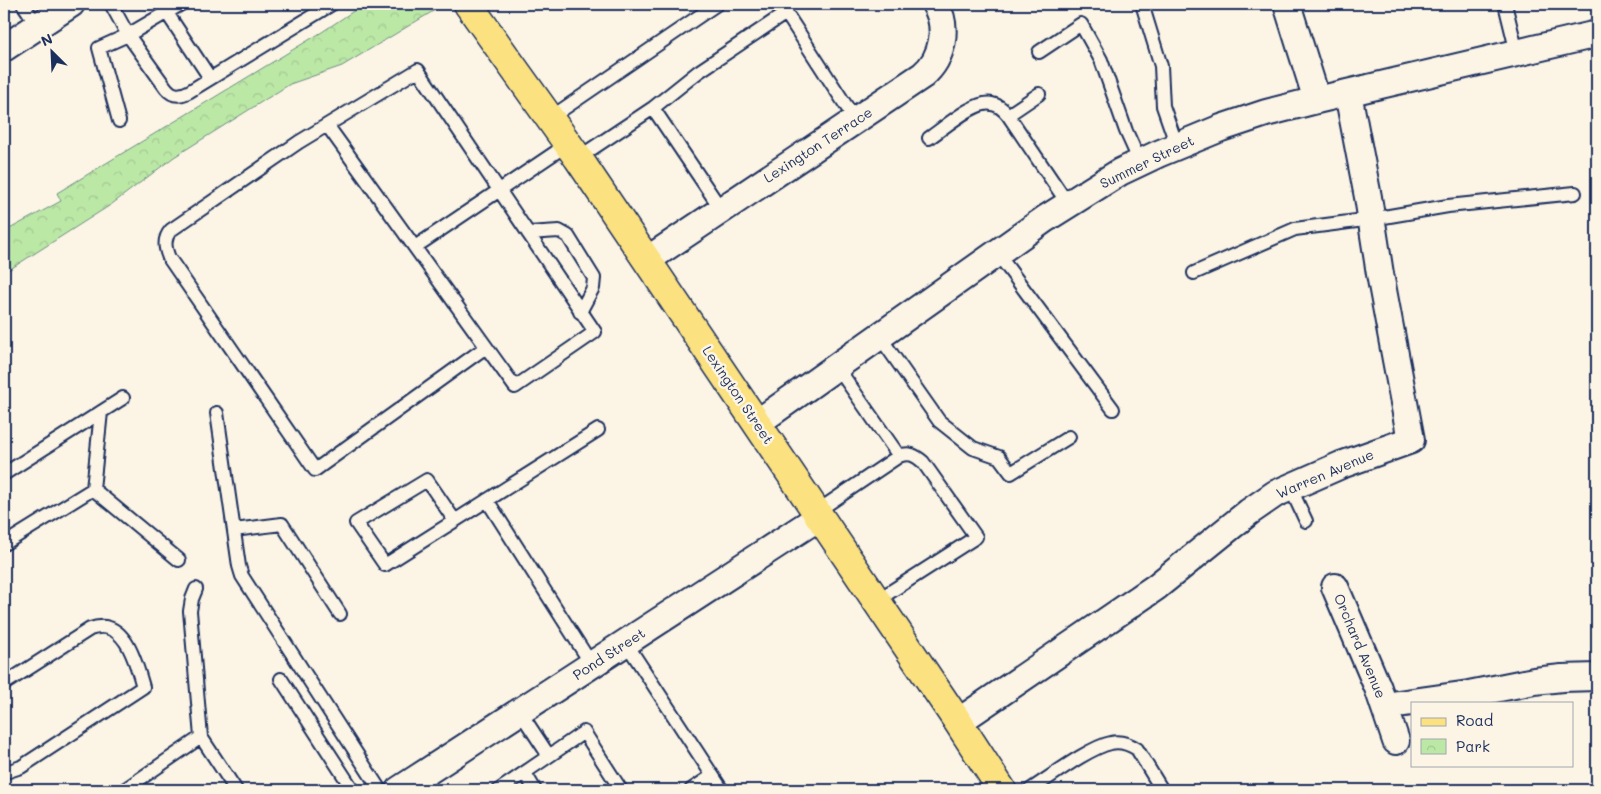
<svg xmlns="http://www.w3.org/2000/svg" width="1601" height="794" viewBox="0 0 1601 794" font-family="Mali,sans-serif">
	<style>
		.park { fill: url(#park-crowns); stroke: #6c8c82 }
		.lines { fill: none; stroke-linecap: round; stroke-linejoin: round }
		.lane-casing { stroke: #1b2f5e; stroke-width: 16 }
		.street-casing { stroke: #1b2f5e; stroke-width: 30 }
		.primary-casing { stroke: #1b2f5e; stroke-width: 31 }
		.lane { stroke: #fcf5e5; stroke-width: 12 }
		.street { stroke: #fcf5e5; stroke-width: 26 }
		.primary { stroke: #fbe180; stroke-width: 28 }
		.labels { text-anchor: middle; stroke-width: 5; stroke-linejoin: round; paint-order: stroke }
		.street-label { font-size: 14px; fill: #1b2f5e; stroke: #fcf5e5 }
	</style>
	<defs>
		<pattern id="park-crowns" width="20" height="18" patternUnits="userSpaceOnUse" patternTransform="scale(1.25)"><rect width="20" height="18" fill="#bce8a6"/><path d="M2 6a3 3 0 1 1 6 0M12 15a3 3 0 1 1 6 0" fill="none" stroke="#a1c791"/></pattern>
	</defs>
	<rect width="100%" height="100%" fill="#fcf5e5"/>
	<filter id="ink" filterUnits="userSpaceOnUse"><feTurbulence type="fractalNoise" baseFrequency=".02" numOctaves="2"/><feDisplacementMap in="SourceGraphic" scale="10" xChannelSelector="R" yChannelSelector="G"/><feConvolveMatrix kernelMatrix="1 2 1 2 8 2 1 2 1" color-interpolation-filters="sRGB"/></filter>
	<g filter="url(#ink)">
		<path class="park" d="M364 4H430L435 10 342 66 290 84 174 157 112 204 4 273V232L61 201 57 193 322 32Z"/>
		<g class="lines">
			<g class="lane-casing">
				<path id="lane" d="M23 4 37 25
					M111 4 128 35 166 88C173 97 181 96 190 91L332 4
					M1142 4 1161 66 1163 106 1177 146
					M1505 4 1517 53
					M167 13 210 78
					M1039 52 1081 24 1101 60 1126 131 1140 162
					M653 108 721 209
					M1008 115 1039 94
					M550 118 717 4
					M119 121 99 48 128 35 181 4
					M327 125 515 387 595 332 418 70 299 142 171 230C163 239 165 248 169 258L315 470 486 347
					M929 138C943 129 976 99 992 104 999 105 1004 110 1008 115L1068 204
					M578 158 653 108 698 72 786 13 856 121
					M528 233 559 231 568 236 594 278 593 288 580 312
					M415 247 568 144
					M997 253 1113 409
					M1194 273 1295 229 1372 219 1448 206 1575 193
					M880 337 939 421 973 448 999 457 1011 473 1069 437
					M837 367 899 456
					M217 413 239 566 242 576 380 790
					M4 474 123 398
					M1290 487 1306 521
					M93 489 179 560
					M487 500 592 665
					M816 512 899 456C909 452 915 455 923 462L976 537 876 601
					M455 521 427 480 356 523 385 565 598 430
					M234 530 282 524 340 614
					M4 544 93 489 101 412
					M196 589 192 599 190 611 201 737 236 790
					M626 643 722 790
					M281 679 353 790
					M4 684 90 629C125 616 136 663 143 687L21 767 9 771H4
					M549 756 584 732 621 790
					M525 773 535 790
					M124 790 201 737
					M499 790 549 756 520 712
					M691 790 712 776
					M1030 790C1049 778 1090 747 1111 743 1120 741 1129 744 1137 749L1162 790"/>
			</g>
			<g class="street-casing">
				<path id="street" d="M1287 4 1317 100
					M4 48 71 4
					M647 260 923 75C943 58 949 27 935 4
					M757 423 1045 219 1120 172 1158 154 1221 128 1266 113 1317 100 1597 34
					M1335 587 1378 688 1396 741
					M1384 706 1469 694 1534 681 1562 678 1597 677
					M958 722 1156 587 1249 512 1275 494 1341 465 1411 440 1380 274 1368 197 1348 93
					M399 790 819 517"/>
			</g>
			<g class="primary-casing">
				<path id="primary" d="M468 4 578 158 958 722 1002 790"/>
			</g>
			<use href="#lane" class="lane"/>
			<use href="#street" class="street"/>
			<use href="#primary" class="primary"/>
		</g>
	</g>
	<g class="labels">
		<g class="street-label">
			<text transform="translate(818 145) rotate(-33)" y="5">Lexington Terrace</text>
			<text transform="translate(1147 162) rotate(-26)" y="5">Summer Street</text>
			<text transform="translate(738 395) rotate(56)" y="5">Lexington Street</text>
			<text transform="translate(1325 474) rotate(-23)" y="5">Warren Avenue</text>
			<text transform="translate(1360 646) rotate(67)" y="5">Orchard Avenue</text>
			<text transform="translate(609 654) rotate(-33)" y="5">Pond Street</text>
		</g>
	</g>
	<rect width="1601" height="794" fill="none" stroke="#fcf5e5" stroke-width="20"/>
	<rect x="10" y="10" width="1581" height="774" fill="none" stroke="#1b2f5e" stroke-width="2" filter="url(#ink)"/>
	<rect x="1411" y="702" width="162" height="65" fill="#fcf5e5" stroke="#a2a6af"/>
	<rect x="1421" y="718" width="25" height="8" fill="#fbe180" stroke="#a2a6af"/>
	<text x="1456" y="726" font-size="15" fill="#1b2f5e">Road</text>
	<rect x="1421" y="739" width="25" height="15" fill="url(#park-crowns)" stroke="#a2a6af"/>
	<text x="1456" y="752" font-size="15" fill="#1b2f5e">Park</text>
	<g transform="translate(52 52) rotate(336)" stroke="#fcf5e5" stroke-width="4" paint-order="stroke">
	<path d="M0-4L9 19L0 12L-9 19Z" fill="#1b2f5e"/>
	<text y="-8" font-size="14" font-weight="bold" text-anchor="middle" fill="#1b2f5e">N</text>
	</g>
</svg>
